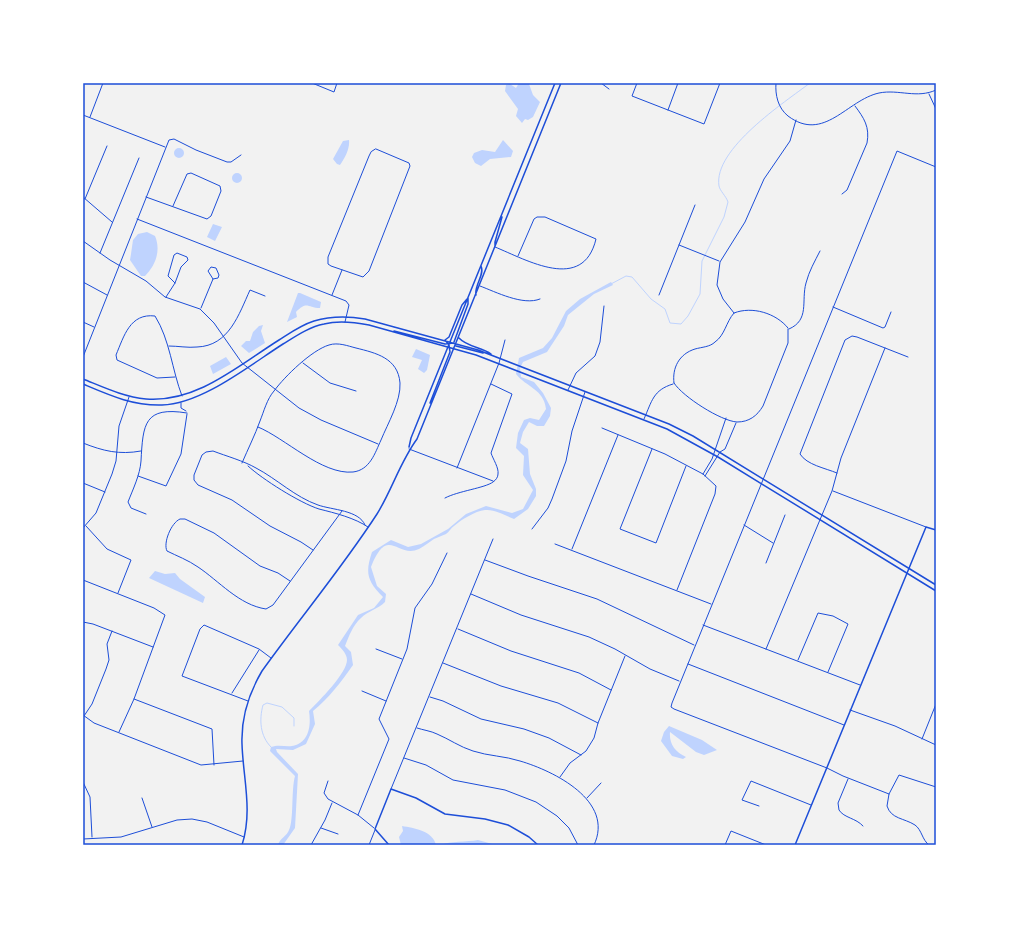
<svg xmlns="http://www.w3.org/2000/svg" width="1019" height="928" viewBox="0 0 1019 928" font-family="'Noto Serif',serif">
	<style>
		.water { fill: #bfd3fe }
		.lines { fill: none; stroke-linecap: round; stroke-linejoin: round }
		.stream { stroke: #bfd3fe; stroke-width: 1 }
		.minor { stroke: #1d4ed8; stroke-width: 1 }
		.tertiary { stroke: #1d4ed8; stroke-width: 1.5 }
		.secondary { stroke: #1d4ed8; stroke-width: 1.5 }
		.neatline { fill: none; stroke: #1d4ed8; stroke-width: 1.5 }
	</style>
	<rect width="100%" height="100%" fill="#f2f2f2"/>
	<path class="water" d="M519 83 529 84 533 95 540 102 533 117 528 120 525 119 522 123 516 116 518 109 505 91 506 85 510 84 516 88Z
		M349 140C350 149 345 158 340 165L337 164 333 159 343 141Z
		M503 140 513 151 511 157 490 159 481 166 475 163 472 157 474 153 482 150 495 152Z
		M174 153a5 5 0 1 1 10 0a5 5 0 1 1-10 0Z
		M232 178a5 5 0 1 1 10 0a5 5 0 1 1-10 0Z
		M213 224 222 227 215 241 207 237Z
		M147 232 155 236C161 250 156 265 145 276H141L130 260 131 254 133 240 138 234Z
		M611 282 613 285 594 294 568 315 564 326 547 352 523 362 520 368 521 377 534 382 543 393 551 408 550 416 544 426H537L529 422 523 432 520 443 528 449 530 474 536 489V496L528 509 514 519C504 515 495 509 485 510 475 511 461 520 454 526 451 528 449 532 446 534 442 536 438 537 434 539 429 542 425 546 419 549 397 559 388 524 371 567L377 586 386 594 385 602C378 609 368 611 361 618 353 625 349 636 345 646L351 652 353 665C342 681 328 699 313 711L315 724 306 744 293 750 276 749 277 752 298 774 295 828 283 845H278C280 838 287 836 289 830 294 820 291 790 295 776L270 751 271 747C279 744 285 747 292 746 310 743 311 724 309 711 319 701 347 673 347 660 347 654 342 649 338 645L358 615 374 608 383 597C367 581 365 573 372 552L391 540 408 547 421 544 448 529 466 514 486 506 512 513 523 509 533 490 523 475 524 456 516 448 518 433 524 420 530 418 539 420 546 409C544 389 526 387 516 374L519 358 543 348 552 338 566 311 580 299Z
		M298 293H300L321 302 320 308C308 308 307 300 296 312L297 317 287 322Z
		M263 325 261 331 265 343 249 353 241 346 246 341H250L253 332 259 326Z
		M416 349 430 355 427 370 424 373 418 369 422 360 412 357Z
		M226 357 231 364 213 374 210 366Z
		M155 571 165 574 175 573 180 579 205 597 203 603 149 578Z
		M669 726 702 740 717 750 704 755 696 752 670 732C669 744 675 752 686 757L683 759 672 756 661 741 664 732Z
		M402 826C414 828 433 831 436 845H401L399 837 403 831Z
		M478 840 496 845H441C450 841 467 842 478 840Z"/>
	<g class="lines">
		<path class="stream" d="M611 284 626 276 632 277 651 299 665 309 670 323 681 324 688 316 700 294 702 261 724 217 728 202C726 196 720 191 719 186 713 149 785 102 810 83
			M271 747C260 736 259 720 263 705L267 703 282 707 294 718V726"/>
		<path class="minor" d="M312 83 334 92 337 83
			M601 83 609 89
			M637 83 632 96 704 124 720 83
			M776 83C775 95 778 108 788 116 824 143 847 100 879 93 899 89 917 99 936 90
			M929 94 936 109
			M668 110 678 83
			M83 115 165 147
			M90 117 103 83
			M376 149 409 163 410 166 369 271 363 277 331 266 328 264V257L369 156 371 152Z
			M842 194 847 190 867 143C870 127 864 118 855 106
			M83 197 112 222
			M146 197 207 219 211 216 221 191 220 186 191 173 187 174 173 206
			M85 199 107 146
			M137 219 346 301 349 305 345 322
			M83 241 110 260 146 281 165 297 200 309 214 323 242 363 299 408 321 420 378 444
			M679 245 719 261
			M495 247C527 260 583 293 596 239L545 217H537L534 219 518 256
			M100 253 139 158
			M83 282 107 295
			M480 286C496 292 523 306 540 299
			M332 295 342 270
			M659 295 695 205
			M166 297 175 283 181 267 188 260 187 257 177 253 174 255 168 276 175 283
			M833 307 883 328 885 327 891 312
			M201 308 213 279 208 271 211 267 216 268 219 275 218 278 213 279
			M734 313 723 299 717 285 720 262 745 222 764 179 790 141 796 120
			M83 322 94 327
			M789 329C810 320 801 301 806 283 809 271 815 261 820 251
			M169 346C178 346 188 348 197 347 229 346 239 314 250 290L265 296
			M83 357 169 140 174 139 196 150 227 162H231L241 155
			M303 363 330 383 356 391
			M175 377 157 378 117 360 116 355C124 336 130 313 155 316 170 340 172 370 182 396
			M674 383C683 397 721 421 737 422 749 422 757 416 763 406L788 343V329
			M674 383C672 368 679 354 695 349 702 347 710 347 715 342 725 335 726 322 734 313 752 306 776 313 788 328
			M568 390 576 373 595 356 600 342 604 306
			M181 403V408L186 411
			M644 419C652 401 653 390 673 384
			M602 428 665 454 703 474 716 486 715 494 677 590
			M83 443C103 451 119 455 141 451
			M409 449 493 481
			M652 449 620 529 656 543 686 466
			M242 463C248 449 255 435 260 421 264 411 267 399 274 391 285 376 312 350 329 345 338 342 348 346 356 348 376 353 398 358 400 383 401 401 388 423 381 440 375 453 370 470 353 472 322 475 285 438 258 427
			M248 466C262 479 300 503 319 509 335 513 355 518 368 527
			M457 468 499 363 505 340
			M837 473C825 468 807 465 800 454L845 340 852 336 857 337 908 357
			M703 474 712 459 726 418
			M138 476 166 486 181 454 187 414
			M705 476 720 452 725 449 736 423
			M83 483 105 492
			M833 491 926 527
			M445 498C458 491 485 488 493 482 496 480 498 477 498 474 499 468 493 459 491 453L512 394 491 384
			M146 514 131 508 128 502C133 489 140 475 141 461 143 424 144 406 187 413
			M744 525 773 543
			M86 526 107 549 131 560 118 593
			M83 528 96 513 112 474 116 461 119 426 129 397
			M532 529 548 508 552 499 566 461 572 431 585 392
			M555 544 711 604
			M936 547V549
			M572 549 618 435
			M313 550 301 542 270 526 232 500 198 485 194 480V475L202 455 206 452 213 451C226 456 244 461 256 468 277 479 295 497 318 505 332 510 359 510 365 525
			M485 560 528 576 597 599 694 645
			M766 563 785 515
			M83 580 154 608 165 615 134 699 119 732
			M290 581 278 573 260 566 214 533 185 519H180C171 523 163 543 167 551 177 556 188 560 198 567 219 581 239 605 266 609L273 605 342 511
			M471 594 521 615 589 637 615 649 650 669 679 681
			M83 622 93 624 153 647
			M703 625 860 685
			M458 629 511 651 579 673 611 690
			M376 649 402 659
			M766 649 832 491 841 458 885 348
			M798 660 818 613 833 616 848 624 828 672
			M443 663 501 686 558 703 598 723
			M688 664 844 725
			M362 691 386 701
			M232 693 259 650
			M430 697 443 701 481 719 524 729 549 738 581 755
			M134 699 212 729 214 765
			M248 701 182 676 200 629 204 625 259 649 271 658
			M850 710 895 726 936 745
			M83 715 94 723 201 765 243 761
			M84 716 92 704 106 669 109 660 107 644 112 631
			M417 728C423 730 431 731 437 734 449 739 460 747 473 751 488 756 505 756 520 761 554 771 615 801 594 845
			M922 739 936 704
			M404 758 426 765 453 780 505 790 536 802 557 816 569 828 578 845
			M560 777 570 763 586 751 594 738 598 723 625 656
			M848 779 838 803 839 810C844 818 856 818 863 826
			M328 781 324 793 328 799 358 815 374 828
			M83 782 90 797 92 837
			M391 789 493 539
			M889 794 843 776 827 768 674 709 671 707 672 703 897 151 936 167
			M142 798 152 827
			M587 798 601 783
			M759 806 742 800 751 781 811 805
			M358 815 389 739 379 719 407 649 415 608 432 584 447 553
			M321 828 338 834
			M83 839 121 837 177 820 192 819 207 822 244 837
			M311 845 325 820 332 803
			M369 845 375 830
			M725 845 731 831 766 845
			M929 845C922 840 922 830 915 825 904 818 891 819 887 806L889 794 899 775 936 787"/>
		<path class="tertiary" d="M389 845 375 829 391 789 416 798 445 814 485 819 508 825 529 837 538 845
			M795 845 926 527 936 530"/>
		<path class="secondary" d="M495 246V242L502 217
			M476 295C474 285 485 275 481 266
			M394 331 445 344 454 343
			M459 338C467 347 482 347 491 354
			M454 342 468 304V298
			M456 346 483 353
			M83 379C103 387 124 397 146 399 197 403 239 365 279 340 290 333 301 325 314 321 331 316 347 316 365 319L478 350 669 424 693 436 936 585
			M83 384C109 395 133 406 162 405 202 404 250 365 283 344 296 336 309 327 324 324 339 320 354 322 369 325L476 355 667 429 718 457 936 591
			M430 403 450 352 449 345 445 340 449 337 462 305 467 299
			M409 447 411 438 555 83
			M242 845C253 811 243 778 242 744 241 718 249 693 262 671 300 618 342 568 377 514 392 490 400 462 417 439L561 83"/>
	</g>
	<rect width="1019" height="928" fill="none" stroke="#ffffff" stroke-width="168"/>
	<rect x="84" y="84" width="851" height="760" class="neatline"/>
</svg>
